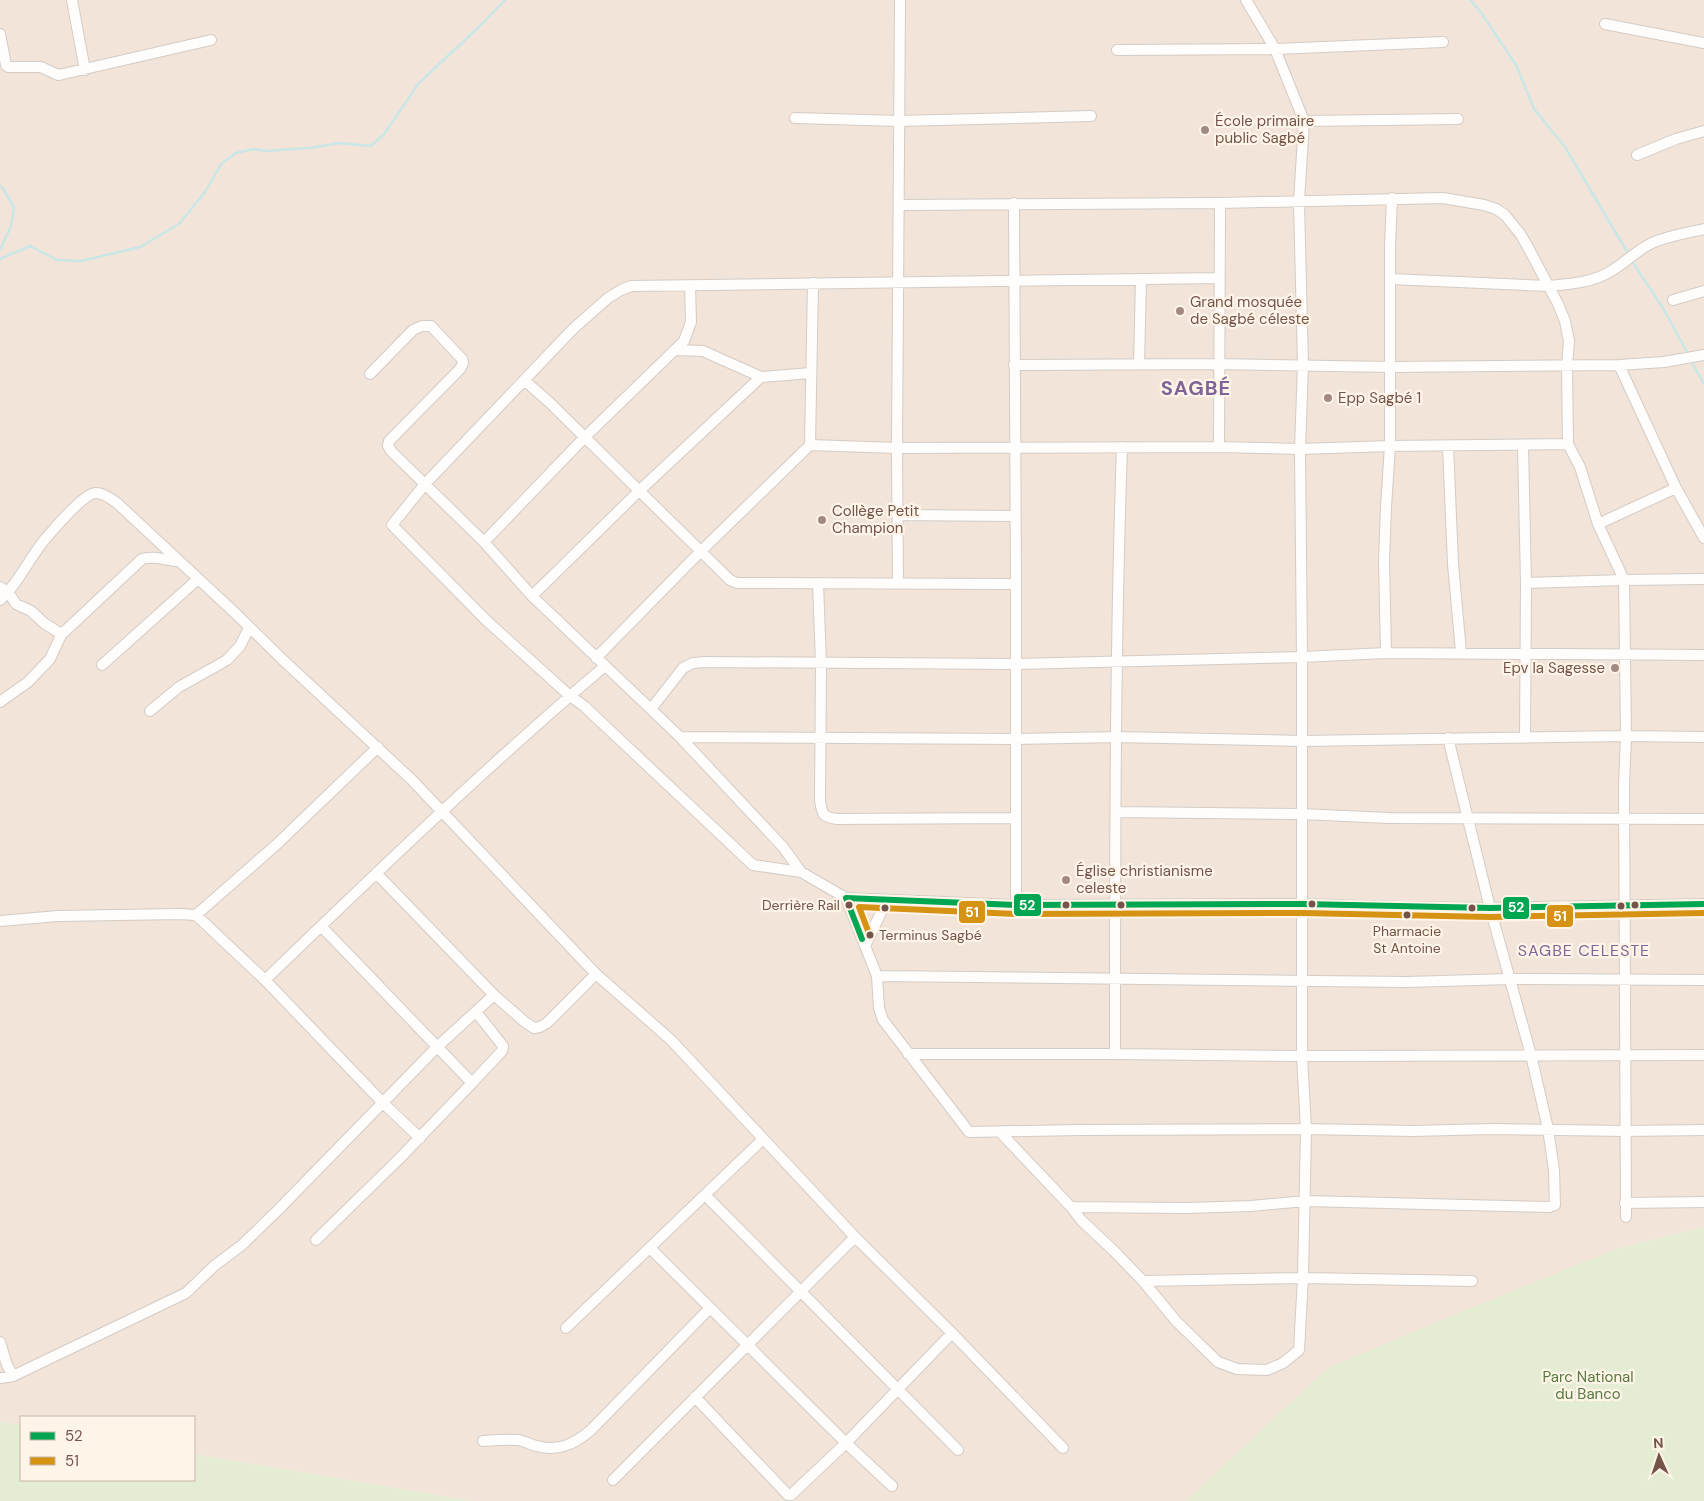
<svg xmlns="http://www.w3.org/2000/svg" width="1704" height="1501" viewBox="0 0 1704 1501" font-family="'DM Sans',sans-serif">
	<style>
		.residential { fill: #f2e4d8 }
		.green { fill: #e4ecd3 }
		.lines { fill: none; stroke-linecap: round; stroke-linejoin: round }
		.stream { stroke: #cae7e7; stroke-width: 2.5 }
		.street-casing { stroke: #d4cbc5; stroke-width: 12 }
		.street { stroke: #fefdfc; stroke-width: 10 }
		.bus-1-casing { stroke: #fff4e8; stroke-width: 10 }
		.bus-2-casing { stroke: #fff4e8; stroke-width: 10 }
		.bus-1 { stroke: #00a651; stroke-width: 6 }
		.bus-2 { stroke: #d69212; stroke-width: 6 }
		.poi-dot { fill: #a28a81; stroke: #fff4e8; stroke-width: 2 }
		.bus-dot { fill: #745449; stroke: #fff4e8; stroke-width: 2 }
		.labels { text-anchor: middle; stroke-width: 4.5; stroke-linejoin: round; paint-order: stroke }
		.bus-label { font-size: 14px; fill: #745449; stroke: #fff4e8; text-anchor: end }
		.poi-label { font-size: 15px; fill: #745449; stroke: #fff4e8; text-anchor: start }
		.park-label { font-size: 15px; fill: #577a41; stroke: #fff4e8 }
		.neighbourhood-label { font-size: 16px; letter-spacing: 1px; fill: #816497; stroke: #fff4e8 }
		.district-label { font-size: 20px; font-weight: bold; letter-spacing: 1px; fill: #816497; stroke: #fff4e8 }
		.line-badge { stroke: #fff4e8; stroke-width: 2 }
		.badge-label { font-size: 14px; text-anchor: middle; font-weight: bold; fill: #fff }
	</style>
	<rect width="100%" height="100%" fill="#f6efe8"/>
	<path class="residential" d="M0 0H1704V1227L1617 1249 1445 1501H473L194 1454V1417H21V1425L0 1422Z"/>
	<path class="green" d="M1704 1227V1501H1186L1328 1368 1468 1309 1617 1249Z
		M0 1422 21 1425V1480H194V1454L473 1501H0Z"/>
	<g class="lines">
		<path class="stream" d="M1470 0 1480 11 1516 65 1534 109 1565 147 1629 255
			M0 186 2 187 14 207 11 226 0 250
			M0 259 30 246 57 260 81 261 140 247 179 224 205 192 221 164 236 153 254 149 265 151 310 148 339 143 371 146 384 134 419 83 482 24 505 0
			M1631 260 1663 308 1688 354
			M1691 361 1704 384"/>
		<g class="street-casing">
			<path id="street" d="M72 0 85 70
				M1605 24 1704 43
				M0 34 6 65 8 67H41L58 75 63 74 211 40
				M1117 50 1275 49 1443 42
				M795 118 899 121 1091 116
				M1304 121 1458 119
				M1637 155 1676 139 1704 131
				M1014 203 1016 584V905
				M899 205 1220 203 1443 198 1484 205 1496 209 1505 215 1521 235 1530 251 1558 304 1565 321 1569 341 1567 365 1568 444 1580 467 1598 524 1624 580 1626 736 1624 785 1626 1217
				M1219 278 631 286 621 290 608 298 573 329 425 484 392 525 487 621 570 696 584 706 753 865 801 872 846 898 877 976 879 1008 883 1020 969 1132 1079 1130 1306 1129 1413 1131 1491 1129 1625 1131 1704 1130
				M1391 279 1548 286C1569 284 1592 283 1611 271 1625 263 1637 250 1652 243 1668 236 1687 233 1704 229
				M1673 300 1704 291
				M676 350 703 351 761 377 811 373
				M1139 364 1141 279
				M1014 365 1219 364 1391 367 1619 365 1664 362 1704 355
				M1619 365 1676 488 1704 538
				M370 374 413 330 422 326H431L462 359 463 363 460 369 389 441 388 446 391 451 484 542 532 596 680 737 783 847 801 872
				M524 380 549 402 730 580 737 583 1016 584
				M810 445 897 448 1219 447 1300 449 1390 446 1568 444
				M1523 445 1526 583 1525 738
				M1448 446 1453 564 1461 652
				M1219 447 1220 203
				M897 515 1015 516
				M1598 524 1676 488
				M484 542 584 438 684 341 691 322 690 285
				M818 583 821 663 820 800C822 814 822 817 837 819L1015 818
				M898 583 897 448 900 0
				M1526 583 1624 580 1704 579
				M0 587 8 592 16 604 31 611 44 623 58 632 63 633 142 559C155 555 166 561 178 561
				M532 596 639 491 761 377
				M0 600C19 583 29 558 46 538 54 529 84 493 96 493 104 493 111 499 117 503L234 612 282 659 412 780 596 974 671 1040 855 1237 952 1333 1063 1448
				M1386 653 1384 561 1386 507 1390 446V246L1392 198
				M596 658 700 552 810 445 813 283
				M102 665 198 579
				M0 702 28 682 50 659 62 633
				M651 709 683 668 693 663 705 662 1016 664 1302 657 1386 653 1704 655
				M150 711 179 687 227 660 240 646 249 628
				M680 737 1015 739 1117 737 1302 741 1626 736 1704 737
				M1116 812 1301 814 1389 818 1704 819
				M376 873 494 995 526 1023 534 1028 540 1027 547 1023 596 974
				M846 898 1016 905 1303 904 1401 907 1490 908 1704 904
				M196 915 276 845 378 747
				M0 921 58 916 179 914 196 915 265 980 383 1103 420 1138
				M865 946 887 900
				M877 976 1407 982 1510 979 1704 980
				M265 980C376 873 487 766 605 666
				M908 1054H1115L1302 1056 1704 1055
				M1115 1054C1115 852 1115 649 1122 447
				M472 1083 502 1051 503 1046 476 1012
				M1000 1132 1071 1207 1081 1220 1114 1251 1143 1281 1176 1321 1218 1362 1237 1369 1267 1370 1283 1363 1299 1350 1303 1278 1306 1129 1302 1056V657L1300 449 1303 365 1299 202 1304 121 1275 49 1246 0
				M705 1195 958 1450
				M1625 1203 1704 1202
				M1071 1207 1187 1208 1251 1206 1306 1201 1549 1207 1555 1205 1554 1170 1548 1129 1531 1055 1490 908 1448 738
				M316 1240 400 1158 472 1083 321 926
				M650 1248 846 1443 892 1486
				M1143 1281 1303 1278 1472 1281
				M566 1328 763 1139
				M0 1342 7 1365 13 1376
				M0 1378 13 1376 186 1293 214 1266 242 1245 279 1209 437 1047 494 995
				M695 1397 788 1495H791L846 1443 952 1333
				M483 1441C495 1440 507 1439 518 1440 525 1441 531 1445 537 1446 558 1452 574 1444 590 1431L710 1308
				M613 1480 855 1237"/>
		</g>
		<use href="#street" class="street"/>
		<g class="bus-1-casing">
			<path id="bus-1" d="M862 939 846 898 1016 905 1303 904 1490 908 1704 904"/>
		</g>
		<g class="bus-2-casing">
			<path id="bus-2" d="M870 936 859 907 1016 914 1303 913 1490 917 1704 913"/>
		</g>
		<use href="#bus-1" class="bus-1"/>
		<use href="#bus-2" class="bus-2"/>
	</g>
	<g class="poi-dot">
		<circle cx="1205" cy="130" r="5"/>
		<circle cx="1180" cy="311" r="5"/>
		<circle cx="1328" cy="398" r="5"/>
		<circle cx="822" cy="520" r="5"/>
		<circle cx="1615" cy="668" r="5"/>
		<circle cx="1066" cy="880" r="5"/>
	</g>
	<g class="bus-dot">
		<circle cx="1312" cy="904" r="4.5"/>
		<circle cx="849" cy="905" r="4.5"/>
		<circle cx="1066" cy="905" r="4.5"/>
		<circle cx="1121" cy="905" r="4.5"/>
		<circle cx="1635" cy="905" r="4.5"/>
		<circle cx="1621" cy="906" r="4.5"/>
		<circle cx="885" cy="908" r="4.5"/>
		<circle cx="1472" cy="908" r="4.5"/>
		<circle cx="1407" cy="915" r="4.5"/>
		<circle cx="870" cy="935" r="4.5"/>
	</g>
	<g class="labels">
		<g class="bus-label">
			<text x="840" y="910">Derrière Rail</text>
			<text x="1407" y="936" text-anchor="middle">Pharmacie<tspan x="1407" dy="17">St Antoine</tspan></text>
			<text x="879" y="940" text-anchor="start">Terminus Sagbé</text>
		</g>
		<g class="poi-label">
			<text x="1215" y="126">École primaire<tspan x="1215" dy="17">public Sagbé</tspan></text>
			<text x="1190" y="307">Grand mosquée<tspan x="1190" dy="17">de Sagbé céleste</tspan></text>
			<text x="1338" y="403">Epp Sagbé 1</text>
			<text x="832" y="516">Collège Petit<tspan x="832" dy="17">Champion</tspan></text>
			<text x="1605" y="673" text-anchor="end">Epv la Sagesse</text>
			<text x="1076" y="876">Église christianisme<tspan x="1076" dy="17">celeste</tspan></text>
		</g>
		<g class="park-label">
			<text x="1588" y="1382">Parc National<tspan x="1588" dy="17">du Banco</tspan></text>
		</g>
		<g class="neighbourhood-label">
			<text x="1584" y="956">SAGBE CELESTE</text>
		</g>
		<g class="district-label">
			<text x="1196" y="395">SAGBÉ</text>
		</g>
	</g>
	<g class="line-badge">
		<rect x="1013" y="893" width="29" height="24" rx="5" fill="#00a651"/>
		<rect x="1502" y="896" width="28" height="24" rx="5" fill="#00a651"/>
		<rect x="958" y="900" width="28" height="24" rx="5" fill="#d69212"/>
		<rect x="1546" y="904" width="28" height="24" rx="5" fill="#d69212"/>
	</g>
	<g class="badge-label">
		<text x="1027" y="910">52</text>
		<text x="1516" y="912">52</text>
		<text x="972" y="917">51</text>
		<text x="1560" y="921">51</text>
	</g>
	<rect x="20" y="1416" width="175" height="65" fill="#fff4e8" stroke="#c7b4a8"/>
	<rect x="30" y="1432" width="25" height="8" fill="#00a651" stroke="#c7b4a8"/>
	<text x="65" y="1441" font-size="15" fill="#745449">52</text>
	<rect x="30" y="1457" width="25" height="8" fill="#d69212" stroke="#c7b4a8"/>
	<text x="65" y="1466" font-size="15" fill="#745449">51</text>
	<g transform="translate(1659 1456) rotate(357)" stroke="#fff4e8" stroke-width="4" paint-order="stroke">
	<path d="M0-4L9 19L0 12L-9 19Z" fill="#745449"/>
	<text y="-8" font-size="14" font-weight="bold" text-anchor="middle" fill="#745449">N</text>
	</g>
</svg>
